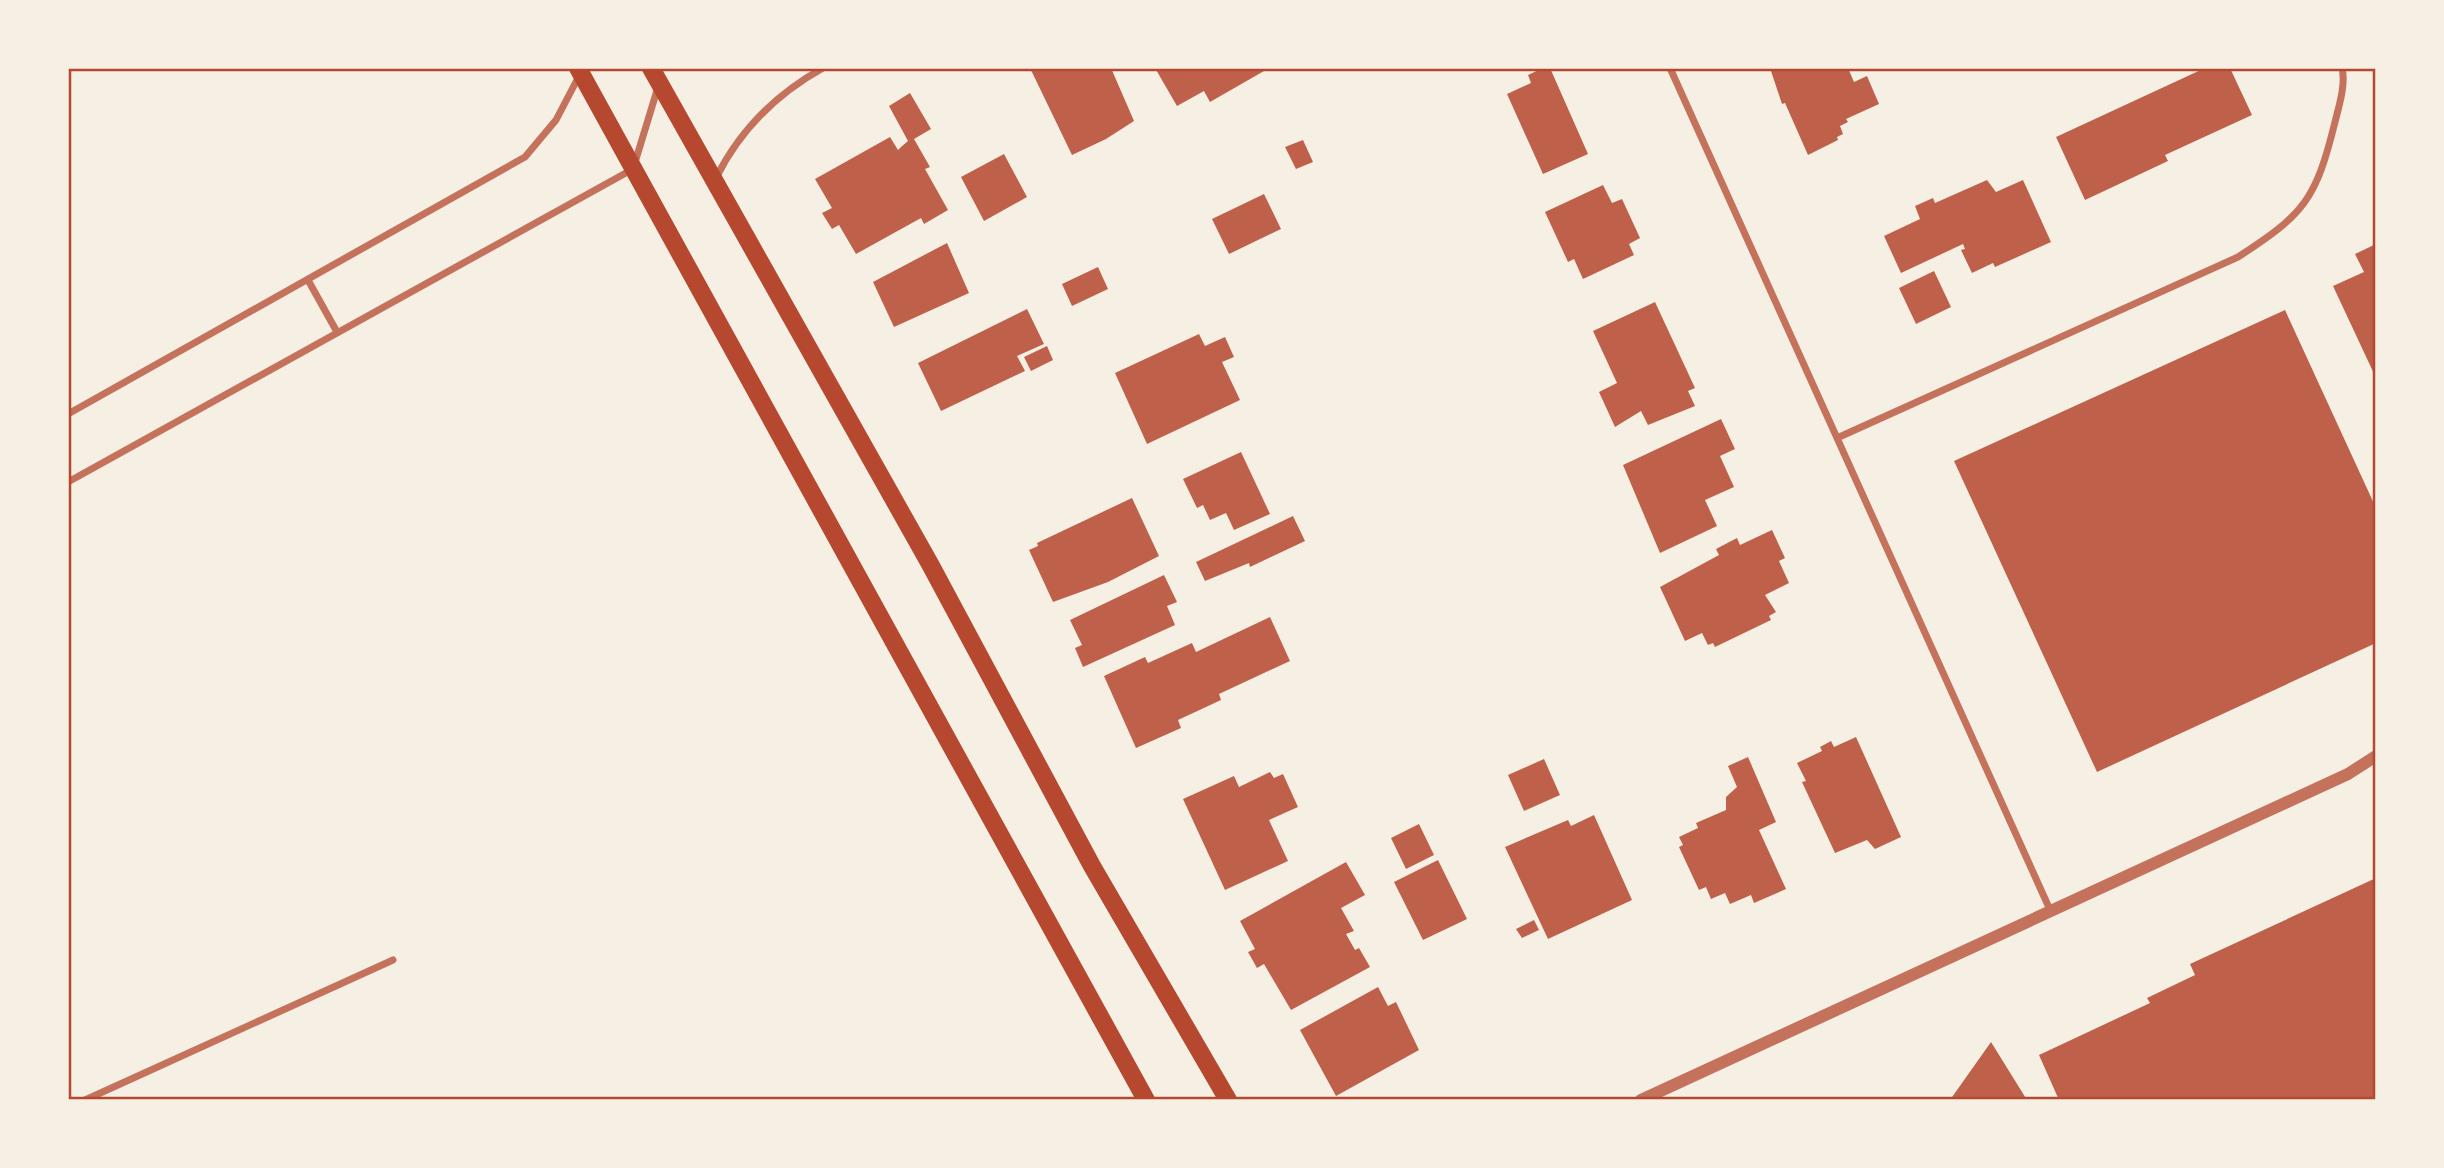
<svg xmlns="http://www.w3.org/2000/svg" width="2444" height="1168" viewBox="0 0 2444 1168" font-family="Arial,sans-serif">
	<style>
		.building { fill: #bf614a }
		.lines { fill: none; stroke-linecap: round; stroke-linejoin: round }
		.minor { stroke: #c5725c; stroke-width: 7 }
		.tertiary { stroke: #c5725c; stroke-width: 12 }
		.primary { stroke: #b5482f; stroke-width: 18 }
		.neatline { fill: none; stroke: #b5482f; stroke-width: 2.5 }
	</style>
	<rect width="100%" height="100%" fill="#f6efe4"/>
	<path class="building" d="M1030 68H1111L1134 121 1106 139 1072 155Z
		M1155 68H1262L1264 71 1210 102 1204 91 1177 106Z
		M1543 68H1550L1588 154 1543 174 1507 94 1531 83 1528 75Z
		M1770 68H1848L1854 82 1867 76 1879 104 1846 119 1848 122 1840 126 1843 134 1837 137 1838 140 1808 155 1785 103 1782 104Z
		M2205 68H2230L2252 115 2165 155 2168 161 2085 200 2056 137Z
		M910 93 931 129 914 139 930 167 925 169 948 210 924 224 921 218 856 254 839 225 832 229 822 213 832 208 815 179 890 137 898 150 901 147 908 141 889 106Z
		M1303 140 1313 162 1296 169 1285 147Z
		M1004 154 1027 197 984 221 961 177Z
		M1987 180 1996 192 2023 180 2051 242 1995 267 1993 263 1972 273 1961 250 1965 249 1963 244 1901 273 1884 236 1920 219 1915 206 1933 198 1935 203Z
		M1603 185 1612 203 1622 199 1640 238 1629 244 1634 255 1583 279 1574 259 1568 262 1545 212Z
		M1264 194 1281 229 1229 254 1212 219Z
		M947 243 969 293 894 327 873 282Z
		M2376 244V378L2333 286 2364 272 2355 254Z
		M1098 267 1108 289 1072 306 1062 284Z
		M1934 271 1951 307 1916 324 1899 288Z
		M1655 302 1695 388 1688 391 1695 406 1648 425 1641 411 1615 427 1599 392 1617 383 1593 331Z
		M1027 309 1044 344 1017 356 1025 371 941 411 918 363Z
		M2285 310 2376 508V643L2097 772 1954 461Z
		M1199 334 1205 346 1225 337 1234 357 1222 362 1240 400 1147 444 1115 373Z
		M1047 346 1053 360 1031 371 1024 357Z
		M1721 419 1735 449 1720 456 1734 487 1705 500 1717 526 1660 553 1623 465Z
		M1241 452 1270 514 1234 530 1226 513 1210 520 1203 505 1197 508 1183 479Z
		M1132 498 1159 556 1108 582 1053 602 1029 550 1038 546 1037 543Z
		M1293 516 1305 541 1250 567 1249 563 1205 581 1196 562Z
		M1772 530 1785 558 1779 561 1789 583 1765 595 1776 612 1769 616 1771 620 1715 647 1713 643 1708 645 1702 633 1685 641 1660 587 1719 555 1716 549 1737 538 1740 545Z
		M1164 575 1177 602 1167 606 1175 625 1083 667 1075 648 1082 645 1070 620Z
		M1270 617 1290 661 1219 694 1221 700 1178 720 1181 728 1136 748 1104 676 1145 657 1148 663 1192 643 1196 652Z
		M1856 737 1901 837 1875 849 1867 840 1835 853 1802 782 1806 781 1797 763 1822 751 1820 747 1831 741 1834 747Z
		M1748 757 1776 822 1759 830 1786 889 1754 903 1751 895 1730 904 1725 893 1711 899 1706 887 1699 890 1679 847 1683 845 1679 837 1698 828 1696 823 1726 810V797L1737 787 1728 766Z
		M1544 759 1560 795 1524 811 1508 775Z
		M1270 772 1274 778 1283 774 1298 807 1269 820 1288 861 1225 890 1183 799 1234 776 1239 787Z
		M1594 815 1632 900 1548 939 1505 847 1568 820 1571 826Z
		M1419 824 1434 855 1406 869 1391 838Z
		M1438 860 1467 919 1423 940 1394 882Z
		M1346 862 1365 895 1341 908 1354 931 1346 934 1355 950 1359 948 1370 967 1291 1010 1264 964 1257 968 1248 952 1255 949 1240 921Z
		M2376 878V1100H2059L2039 1055 2150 1003 2147 998 2195 975 2190 964Z
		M1534 920 1539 930 1522 938 1516 929Z
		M1378 987 1388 1006 1396 1002 1419 1050 1336 1096 1300 1030Z
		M1991 1042 2027 1100H1950Z"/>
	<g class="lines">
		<path class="minor" d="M1670 68 2051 912
			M716 178C740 130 776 94 823 68
			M308 280 337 332
			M68 414 525 157 556 120 579 76
			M1837 438 2238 257C2305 214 2316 199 2335 122 2339 106 2346 84 2342 68
			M68 482 633 169 658 87
			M85 1100 393 960"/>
		<path class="tertiary" d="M1641 1100 2348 774 2376 756"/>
		<path class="primary" d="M578 68 1146 1100
			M651 68 930 564 1092 866 1228 1100"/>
	</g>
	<rect width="2444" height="1168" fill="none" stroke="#f6efe4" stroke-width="140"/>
	<rect x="70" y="70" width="2304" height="1028" class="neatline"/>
</svg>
